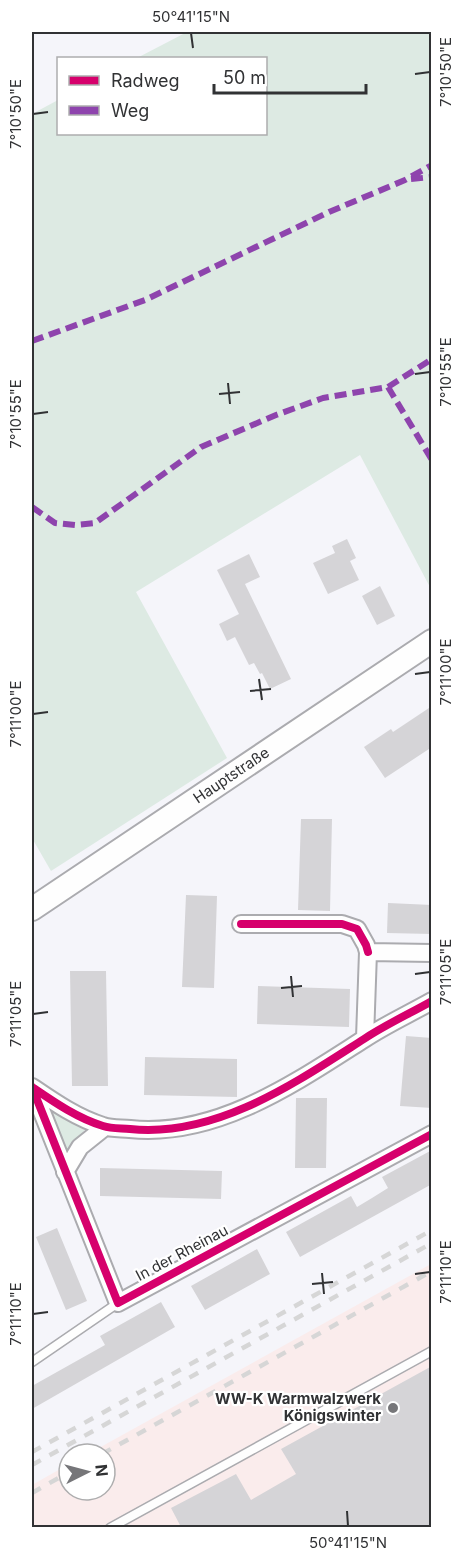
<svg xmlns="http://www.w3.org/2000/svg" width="463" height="1559" viewBox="0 0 463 1559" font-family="Inter,sans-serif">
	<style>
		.industrial { fill: #faecec }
		.green { fill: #ddeae3 }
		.building { fill: #d5d4d7 }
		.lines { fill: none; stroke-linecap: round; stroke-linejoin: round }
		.service-casing { stroke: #ababaf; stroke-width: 11 }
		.minor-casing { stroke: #ababaf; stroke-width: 20 }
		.secondary-casing { stroke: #ababaf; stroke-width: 26 }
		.service { stroke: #fefefe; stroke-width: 8 }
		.minor { stroke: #fefefe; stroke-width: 16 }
		.secondary { stroke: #fefefe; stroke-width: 22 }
		.rail { stroke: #d6d6d6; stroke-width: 4.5; stroke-dasharray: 10 10; stroke-linecap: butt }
		.quiet { stroke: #8e44ad; stroke-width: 6; stroke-dasharray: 12 6; stroke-linecap: butt }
		.cycleway-casing { stroke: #fff; stroke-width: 11 }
		.cycleway { stroke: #d6006c; stroke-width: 8 }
		.ticks { fill: none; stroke: #313234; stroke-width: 2 }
		.poi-dot { fill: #767679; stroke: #fff; stroke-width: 2 }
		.labels { text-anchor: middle; stroke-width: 4.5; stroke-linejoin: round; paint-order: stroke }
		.street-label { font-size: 15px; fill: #313234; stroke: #fff }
		.poi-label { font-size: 15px; font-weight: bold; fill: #313234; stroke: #fff; text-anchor: end }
		.neatline { fill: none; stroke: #313234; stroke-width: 2 }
		.ticks-label { font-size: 15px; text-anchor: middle; fill: #313234 }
	</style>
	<rect width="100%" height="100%" fill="#f5f5fa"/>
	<path class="industrial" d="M431 1264V1527H32V1485L69 1464V1490H105V1454H88Z"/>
	<path class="green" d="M187 32H431V589L360 455 136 592 227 758 51 871 32 838V114L58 100V134H266V58H137Z
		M47 1108 87 1127 64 1156Z"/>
	<path class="building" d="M347 539 356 558 350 561 359 580 328 594 313 563 335 553 332 546Z
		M249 554 260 577 245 584 291 679 270 689 262 673 260 674 254 663 249 665 235 637 227 641 219 624 239 614 217 570Z
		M380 586 395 616 377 625 362 596Z
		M432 706V747L385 778 364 747 391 729 393 732Z
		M301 819H332L330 911 298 910Z
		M186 895 217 896 214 988 182 987Z
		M388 903 432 905V934L387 933Z
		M70 971H106L108 1086H72Z
		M258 986 350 989 349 1027 257 1024Z
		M406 1036 432 1038V1108L400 1106Z
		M145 1057 237 1059V1097L144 1095Z
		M296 1098H327L326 1168H295Z
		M432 1150V1184L300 1257 286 1232 351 1196 357 1207 372 1198 388 1188 382 1177Z
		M100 1168 222 1171 221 1199 100 1196Z
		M57 1228 87 1301 66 1310 36 1237Z
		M257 1249 270 1274 205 1310 191 1286Z
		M161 1302 175 1327 32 1409V1386L105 1345 100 1336Z
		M432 1366V1527H181L171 1508 236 1474 251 1500 296 1474 281 1449Z"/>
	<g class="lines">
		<g class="service-casing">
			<path id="service" d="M32 1362 118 1303
				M110 1528 432 1351"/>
		</g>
		<g class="minor-casing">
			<path id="minor" d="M241 924H342L357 929 366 945 368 952
				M365 1038 368 952 432 953
				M32 1087 118 1303 432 1134
				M32 1087C54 1102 77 1118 103 1126 112 1129 122 1128 130 1129 216 1138 295 1083 364 1039 385 1025 409 1014 432 1001
				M65 1172 80 1147 105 1127"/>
		</g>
		<g class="secondary-casing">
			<g id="secondary">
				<path id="s1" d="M32 909 432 641"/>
			</g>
		</g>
		<use href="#service" class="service"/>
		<use href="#minor" class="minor"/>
		<use href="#secondary" class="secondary"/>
		<path class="rail" d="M32 1452 432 1230
			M102 1454 432 1271
			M32 1465 432 1243
			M32 1493 69 1472"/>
		<path class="quiet" d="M411 179 432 177
			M32 341 145 300 329 212 405 180 432 165
			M388 387 432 359
			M32 507 55 523 75 525 95 523 201 447 276 415 323 398 388 387 432 460"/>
		<g class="cycleway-casing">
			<path id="cycleway" d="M241 924H342L357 929 366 945 368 952
				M32 1087 118 1303 432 1134
				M32 1087C54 1102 77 1118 103 1126 112 1129 122 1128 130 1129 216 1138 295 1083 364 1039 385 1025 409 1014 432 1001"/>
		</g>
		<use href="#cycleway" class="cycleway"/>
	</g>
	<path class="ticks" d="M191 33 193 48M415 74 430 72M33 114 48 112M415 374 430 372M228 383 230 404M219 394 240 392M33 414 48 412M415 674 430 672M259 679 262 700M250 691 271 689M33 714 48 712M415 974 430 972M291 976 293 997M281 988 302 986M33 1014 48 1012M322 1273 324 1294M415 1274 430 1272M312 1284 333 1282M33 1314 48 1312M347 1511 348 1526"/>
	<circle class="poi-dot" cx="393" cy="1408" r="6"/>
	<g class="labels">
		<g class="street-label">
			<text dy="5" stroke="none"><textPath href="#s1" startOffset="240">Hauptstraße</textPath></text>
			<text transform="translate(182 1253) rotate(-28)" y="5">In der Rheinau</text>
		</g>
		<g class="poi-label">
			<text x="381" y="1404">WW-K Warmwalzwerk<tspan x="381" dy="17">Königswinter</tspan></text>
		</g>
	</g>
	<rect width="463" height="1559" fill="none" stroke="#ffffff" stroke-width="66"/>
	<rect x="57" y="57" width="210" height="78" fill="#ffffff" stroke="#adadae" stroke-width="1.5"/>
	<rect x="69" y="76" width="30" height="9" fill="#d6006c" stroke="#adadae" stroke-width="1.5"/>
	<text x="111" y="87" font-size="18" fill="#313234">Radweg</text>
	<rect x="69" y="106" width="30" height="9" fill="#8e44ad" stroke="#adadae" stroke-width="1.5"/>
	<text x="111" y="117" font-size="18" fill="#313234">Weg</text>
	<g transform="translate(87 1472) rotate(84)"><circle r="28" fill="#ffffff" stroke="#adadae" stroke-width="1.5"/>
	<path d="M0-4.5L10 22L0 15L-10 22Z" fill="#767679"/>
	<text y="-9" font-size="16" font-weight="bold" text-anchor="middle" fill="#313234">N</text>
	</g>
	<path d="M214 84v9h152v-9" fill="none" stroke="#313234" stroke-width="3"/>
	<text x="223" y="84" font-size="18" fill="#313234" stroke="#ffffff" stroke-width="4.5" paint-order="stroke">50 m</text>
	<rect x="33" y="33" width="397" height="1493" class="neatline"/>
	<g class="ticks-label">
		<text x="191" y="22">50°41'15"N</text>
		<text transform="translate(446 72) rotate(-90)" y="5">7°10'50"E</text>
		<text transform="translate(16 114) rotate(-90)" y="5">7°10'50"E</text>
		<text transform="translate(446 372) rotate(-90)" y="5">7°10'55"E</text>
		<text transform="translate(16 414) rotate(-90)" y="5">7°10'55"E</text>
		<text transform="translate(446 672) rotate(-90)" y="5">7°11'00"E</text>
		<text transform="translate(16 714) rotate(-90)" y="5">7°11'00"E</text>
		<text transform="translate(446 972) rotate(-90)" y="5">7°11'05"E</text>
		<text transform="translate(16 1014) rotate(-90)" y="5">7°11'05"E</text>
		<text transform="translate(446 1272) rotate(-90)" y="5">7°11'10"E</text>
		<text transform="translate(16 1314) rotate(-90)" y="5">7°11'10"E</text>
		<text x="348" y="1548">50°41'15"N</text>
	</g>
</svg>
